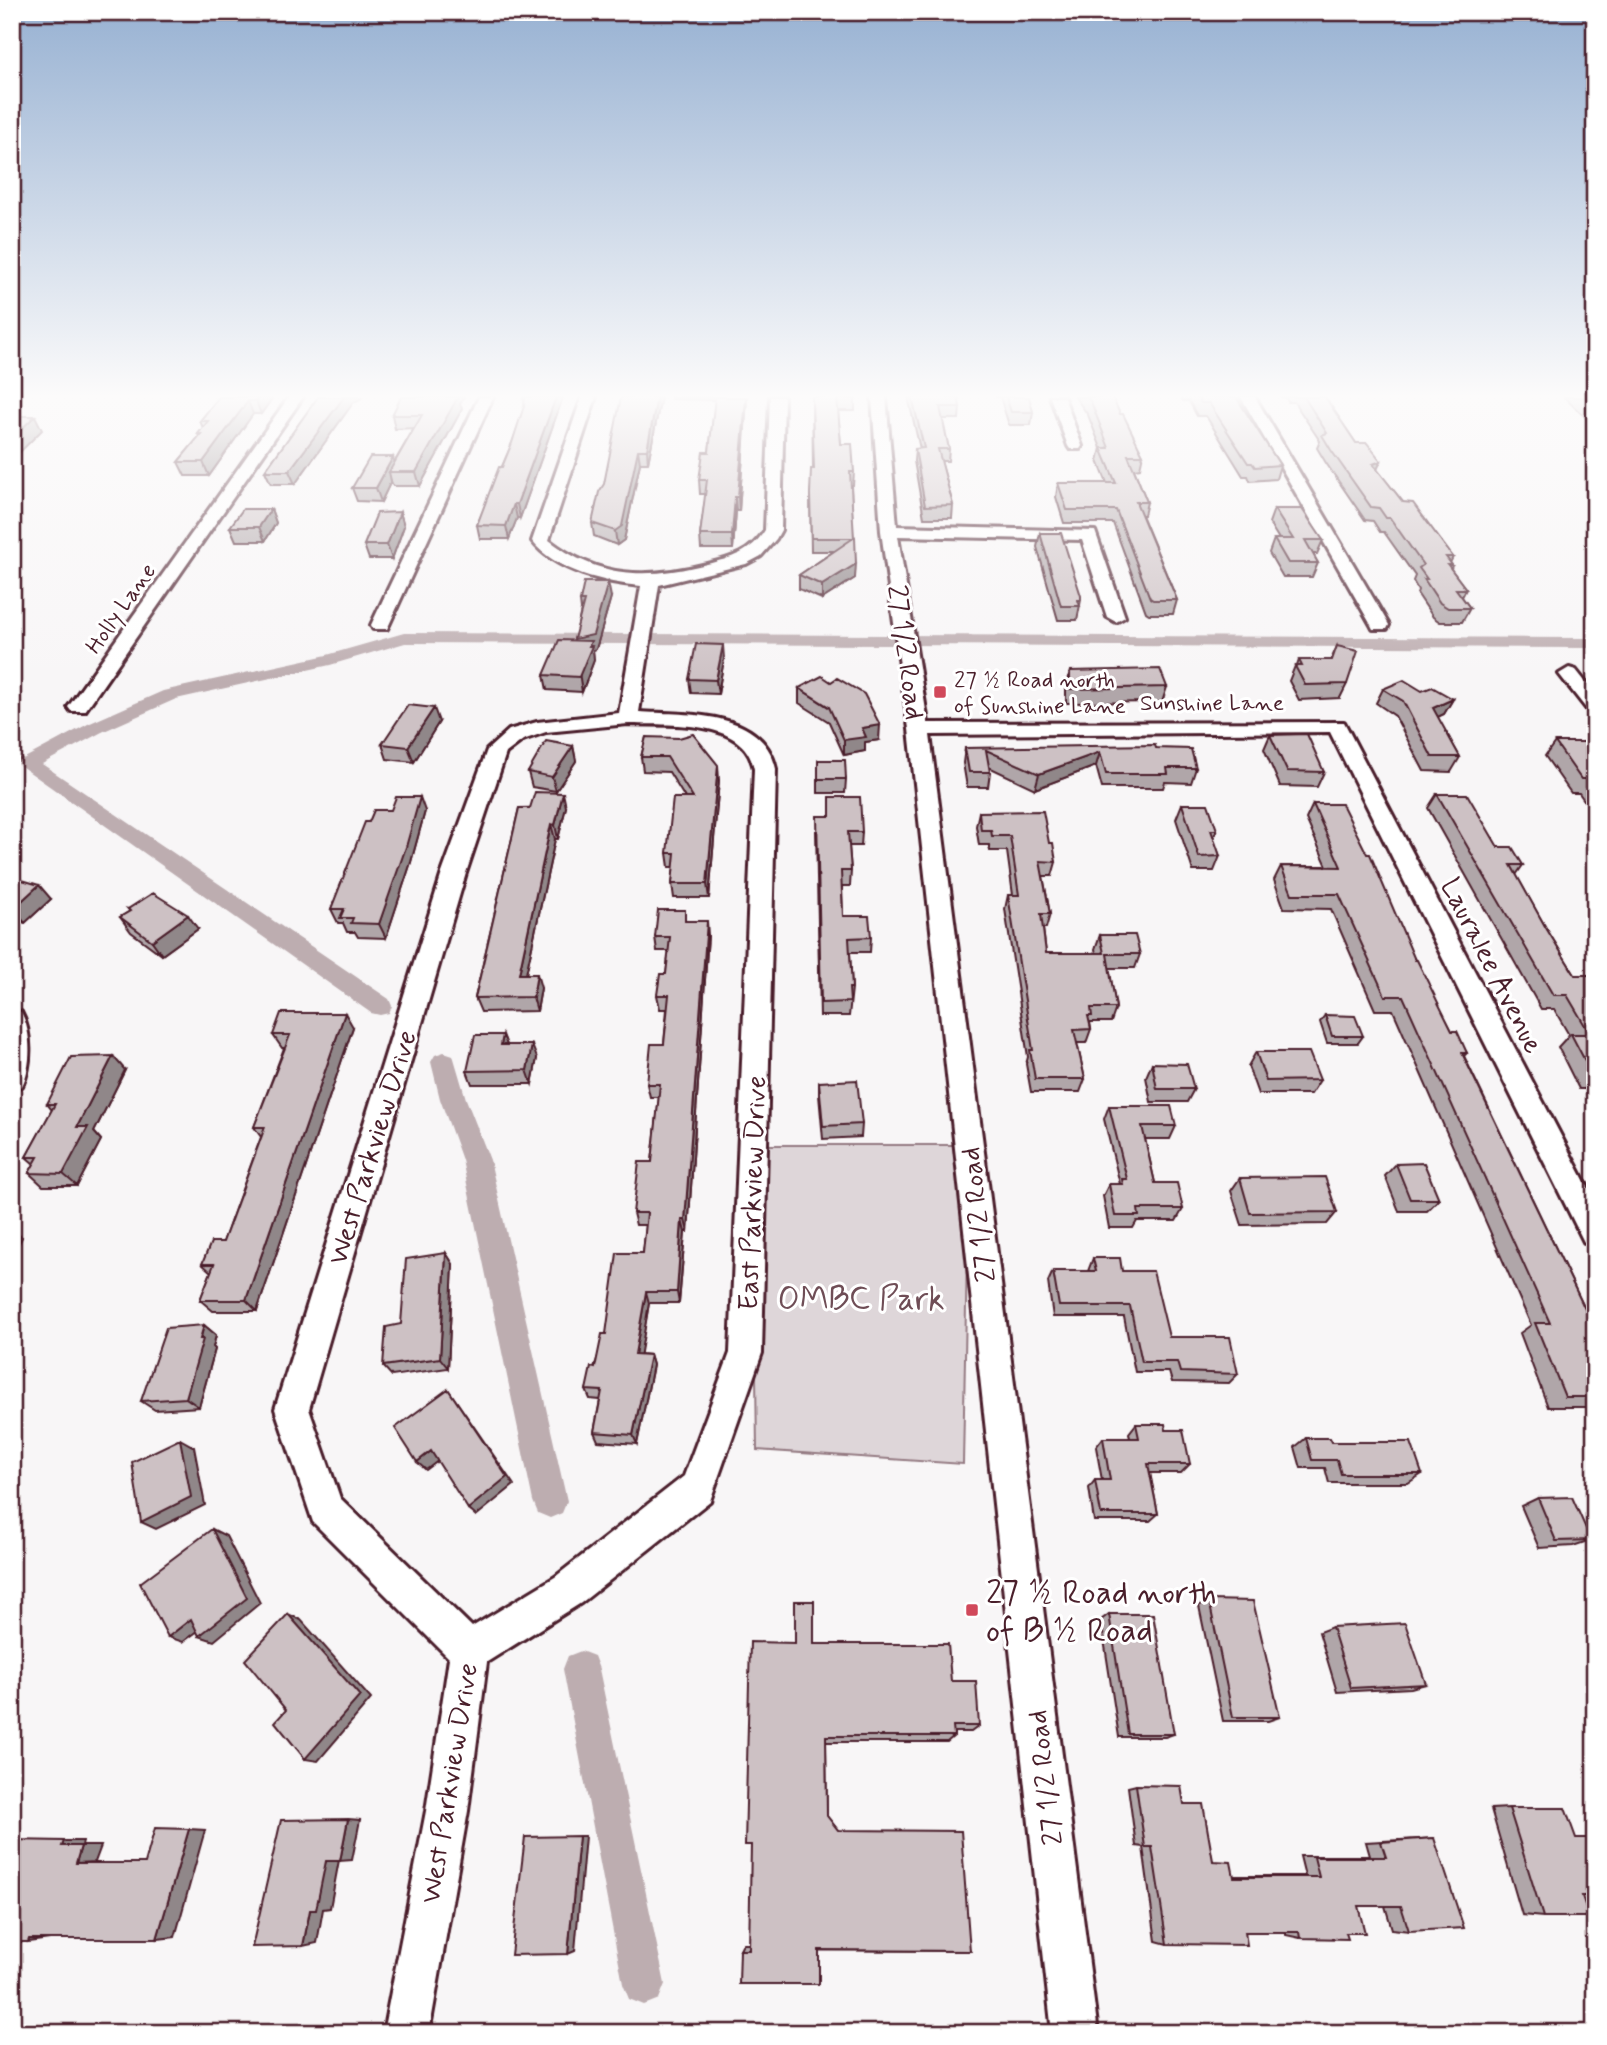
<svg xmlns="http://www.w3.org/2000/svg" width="1607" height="2045" viewBox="0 0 1607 2045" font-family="Mynerve,sans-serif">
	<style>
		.green { fill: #ded6d9; stroke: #947a82; stroke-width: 2 }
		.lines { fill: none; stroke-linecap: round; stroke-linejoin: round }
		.stream { stroke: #8f747b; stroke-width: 5 }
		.canal { fill: #bdadb0; fill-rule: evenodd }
		.street-casing { stroke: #4a1f2b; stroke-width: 6 }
		.street { fill: #fff; fill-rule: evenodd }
		.wall { fill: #b0a6a9; stroke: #4a1f2b; stroke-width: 2 }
		.shaded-wall { fill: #908789; stroke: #4a1f2b; stroke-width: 2 }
		.building { fill: #cdc1c4; stroke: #4a1f2b; stroke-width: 2 }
		.poi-dot { fill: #d1495b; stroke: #fff; stroke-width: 2.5 }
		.labels { text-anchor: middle; stroke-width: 6; stroke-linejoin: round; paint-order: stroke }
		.far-street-label { font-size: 23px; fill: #4a1f2b; stroke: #fff }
		.far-poi-label { font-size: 23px; fill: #4a1f2b; stroke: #fff; text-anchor: start }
		.street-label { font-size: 28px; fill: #4a1f2b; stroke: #fff }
		.near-park-label { font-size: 33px; fill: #6f4d56; stroke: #fff }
		.near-poi-label { font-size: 33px; fill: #4a1f2b; stroke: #fff; text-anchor: start }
	</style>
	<rect width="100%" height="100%" fill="#f8f6f7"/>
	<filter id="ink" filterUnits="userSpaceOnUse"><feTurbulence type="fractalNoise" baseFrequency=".0143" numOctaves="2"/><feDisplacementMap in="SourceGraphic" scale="14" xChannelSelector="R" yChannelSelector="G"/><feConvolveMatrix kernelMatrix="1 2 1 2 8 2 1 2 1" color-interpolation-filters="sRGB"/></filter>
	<g filter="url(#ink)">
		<path class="green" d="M753 1145H969L963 1464 757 1450Z"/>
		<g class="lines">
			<path class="stream" d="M12 756 28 764"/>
			<path class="canal" d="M404 633 1595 638V648L405 643 330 665 176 699 102 732 42 764 389 999 392 1006 389 1013 380 1015 371 1013 18 764 21 760 88 724 163 691 327 655Z
				M444 1052 453 1055 466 1099 490 1160 567 1501 562 1513 550 1518 538 1513 533 1501 462 1160 440 1099 431 1062 435 1055Z
				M581 1651 594 1656 599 1669 665 1984 659 1999 644 2005 629 1999 623 1984 563 1669 568 1656Z"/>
			<g class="street-casing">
				<path id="street" d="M12 397H20L12 401Z
					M289 397H303L85 711H71L68 707 71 703Z
					M479 397H493L389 625 387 629H373L371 625Z
					M582 397H596L549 540C599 579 648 579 707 564 731 558 751 553 765 530L770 397H784L781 530 776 539 761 556 746 564 659 585 639 712C687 715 763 709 776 769L762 1353 710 1501 581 1603 487 1662 468 1811 429 2033H383L426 1811 449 1658 313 1522 275 1409 442 873 487 750 509 730 537 722 619 713 641 586C606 583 555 571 532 541ZM628 724C668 726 744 717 754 769L730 1353 684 1476 555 1577 472 1627 340 1498 309 1409 466 873 506 753 523 740 546 732Z
					M872 397H886L897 526 1095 531 1125 617 1116 622 1107 617 1082 540 898 536 928 723 1344 722 1595 1201V1246L1584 1242 1330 732 930 735 1098 2033H1052L909 729 881 531Z
					M1050 397H1064L1082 446 1080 449H1070L1068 446Z
					M1241 397H1255L1389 625 1387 629H1373L1371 625Z
					M1569 668 1576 670 1595 694V713L1588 711 1559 674Z
					M12 1009 21 1012C32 1032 32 1066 22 1086L12 1089Z"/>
			</g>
			<use href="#street" class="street"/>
		</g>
		<path class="wall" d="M219 397H273L261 414H253L209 476H185L178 462 199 437 198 434 203 428 200 421Z
			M318 397 360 399 353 403 295 484H271L265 471Z
			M563 397 520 518H517L509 539H480L477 525 512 443 525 405 523 398Z
			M661 397 648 463H640L624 540 617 545 594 536 592 523Z
			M671 397H747L739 511H736L733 549H701L700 535 706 494H700L699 480 709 452 715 400 671 399Z
			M812 397H855V411H838L841 444 854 472 853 485H851L855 578 822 599 799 589V575L834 551H811L810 494 813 469Z
			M908 397H958L960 407 959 419H942L949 449 948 461H941L953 505 952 518H924L914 461 915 449H920Z
			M995 397H1029L1033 412 1031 425H1009L1000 397Z
			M1075 397H1112L1120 414 1143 455 1140 468 1134 469 1147 502 1144 515H1142L1177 600 1173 614H1149L1146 612 1113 523H1064L1056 497 1058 483H1107L1098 461 1101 448 1088 415Z
			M1180 397H1236L1280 465 1276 479 1250 481 1248 476H1243L1206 416H1197L1189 401H1183Z
			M1280 397H1325L1356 443 1403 502 1453 557 1450 563 1452 565 1451 569 1466 589 1462 597 1470 608 1462 622H1440L1433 617 1417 593 1418 590 1413 581 1415 576 1384 532H1380L1373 521 1365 520 1326 463 1317 448 1320 441 1294 402H1288L1286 398Z
			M1564 397H1595V427Z
			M460 404 462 409 420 486H393L391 481 381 502 357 501 352 488 394 463 414 428 395 429 392 415Z
			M271 509 276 523 265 541H236L230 527Z
			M1274 509 1323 540 1317 554H1313L1318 563 1312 577H1283L1269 553 1274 539H1279L1269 523Z
			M400 512 404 526 392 559H369L364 545Z
			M1040 533 1081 600 1077 620H1058L1037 547Z
			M611 597 596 649 593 650 594 660 582 692 547 690 544 675 575 640 581 610 580 601Z
			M1337 646 1347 684 1340 698 1299 700 1289 681 1295 666H1297L1299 660H1331Z
			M724 659 718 694 691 693 689 679Z
			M1070 671 1167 687 1162 702 1066 703V686Z
			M799 688 879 740 865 742V751L844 755 829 722 799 703Z
			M1383 689 1422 691 1453 699 1444 714 1437 717 1460 757 1451 772 1424 771 1395 716 1376 703Z
			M439 722 414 762 387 759 382 744Z
			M1270 735 1324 772 1317 787 1280 786 1264 749Z
			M646 737 719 780 709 898H674L672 884 674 867H669L667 853 685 798 669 772 643 771 641 757Z
			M1555 742H1595V816L1579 793H1571L1545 756Z
			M573 746 576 761 556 791 532 787 528 772Z
			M965 748H1156L1196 768 1191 783 1165 782 1163 788H1102L1096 766 1035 789 989 767 990 772 988 787H967L963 763Z
			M818 760 846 779 845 793H818Z
			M1437 794 1498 847 1523 865 1516 875 1546 928 1575 975 1595 984V1104L1586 1089H1579L1558 1047 1569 1035 1554 1009H1541L1428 808Z
			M1182 804 1217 830 1213 838 1220 856 1214 871H1193L1176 819Z
			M1313 804 1415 960 1452 1031 1467 1053 1464 1056 1595 1330 1594 1407H1548L1520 1333 1531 1325 1393 1010H1375L1331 909 1284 908 1274 880 1281 866H1327L1306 819Z
			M566 807 558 839H555L526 974 541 988 537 1011 481 1012 475 998 519 808Z
			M425 811 411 862 386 938 358 937 355 932H347L343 923H338L331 909 369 822Z
			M979 812 1049 843 1056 862 1052 876H1043L1050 914 1046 928H1043L1046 953H1096L1095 949 1100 935 1140 954 1135 968H1109L1116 1008 1111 1022H1090L1091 1029 1086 1043H1077L1085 1079 1080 1092H1031L1026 1064 1028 1057 1005 909 1008 895H1013L1007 851H990L989 845H979L976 826Z
			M816 831 862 832 861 846H849L851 871 850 886H842L843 916 871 937 870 952H850L852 988 849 1016H820Z
			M12 870 20 880 51 899 25 923 12 919Z
			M128 909 198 929 162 955 131 932 120 917 130 911Z
			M687 921 708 935 688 1232H685L679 1303H649L640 1354 650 1355 653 1365 637 1444 598 1441 594 1432 600 1400 590 1399 586 1390 606 1334 643 1253 646 1225H636L633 1213 652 1162 659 1097H650L647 1084 664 1044 667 1009H660L657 995 666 974 669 951H657L655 937Z
			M1325 1015 1363 1036 1358 1043H1327L1320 1022Z
			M353 1027 257 1311H213L200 1300 211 1272 202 1264 223 1242 261 1137 254 1127 284 1048H282L273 1035Z
			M503 1035 507 1045 537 1058 532 1084H472L467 1071Z
			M1256 1052 1320 1080 1311 1094H1258L1248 1066Z
			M1152 1063 1194 1089 1187 1102H1151L1146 1077Z
			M125 1070 94 1132 101 1140 77 1186H43L29 1173 34 1164 26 1157 52 1110 47 1104Z
			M819 1082 862 1124 861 1137 823 1139 819 1095Z
			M1109 1106 1176 1126 1170 1139H1145L1155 1183 1183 1209 1176 1221H1137L1133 1228H1109L1103 1196 1109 1184H1120L1104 1119Z
			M1396 1164 1439 1199 1427 1211H1399L1385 1176Z
			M1240 1178 1337 1212 1327 1224 1242 1225 1231 1191Z
			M446 1253 453 1264 448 1368 392 1376 383 1366 401 1324Z
			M1093 1258 1122 1271 1169 1337 1238 1374 1229 1383 1172 1382 1169 1372H1135L1124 1317H1053L1048 1282 1053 1271H1088Z
			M204 1325 216 1335 213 1347 215 1349 199 1407 155 1410 141 1401Z
			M1136 1424 1166 1430 1190 1464 1181 1473H1150L1158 1514 1150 1521H1094L1089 1488 1095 1480H1102L1096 1447 1103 1438H1130L1129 1433Z
			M1306 1438 1332 1442 1422 1474 1408 1483H1329L1325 1468H1301L1295 1447Z
			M1538 1498 1591 1540 1573 1546 1539 1548 1521 1506Z
			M1209 1600 1280 1717 1268 1721H1223L1199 1606Z
			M1109 1614 1174 1734 1165 1737H1119L1101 1620Z
			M1332 1627 1426 1684 1411 1688 1337 1692 1319 1632Z
			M814 1644 951 1681 979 1726 971 1732H954V1736L947 1742H826L827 1816 838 1830 970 1951 740 1950 743 1944H749Z
			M1136 1785 1184 1804 1213 1861 1234 1876H1305L1300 1856H1370L1366 1842 1434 1838 1409 1931 1392 1929 1385 1906H1358L1346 1933 1300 1938 1286 1935V1932H1245L1167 1944 1156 1941 1143 1847 1136 1846 1128 1787Z
			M1509 1808 1582 1896 1543 1917 1522 1915 1491 1809Z"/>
		<path class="shaded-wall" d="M259 397H273L261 414 256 401Z
			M344 397H362L353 403 295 484 289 471Z
			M454 397H464L460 404 462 409 420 486 416 472Z
			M556 397H563L520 518 517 504Z
			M657 397H661L648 463 647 450Z
			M746 397H747V400L739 511 738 497Z
			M248 401 253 414 209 476 203 462Z
			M35 416 42 430 14 458 12 455V438Z
			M638 450 640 463 624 540 617 545 615 531Z
			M393 457 397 470 389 472 391 481 381 502 376 488Z
			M1381 461 1375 474 1373 464Z
			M735 497 736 511 733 549 732 535Z
			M514 504 517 518 509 539 506 526Z
			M271 509 276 523 265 541 259 527Z
			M400 512 404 526 392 559 387 545Z
			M856 564 855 578 822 599V585Z
			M608 582 611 597 596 649 593 650 594 660 582 692 574 639Z
			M723 645 724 659 718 694 716 680Z
			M1453 699 1444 714 1425 723 1433 708Z
			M434 708 439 722 414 762 408 747Z
			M880 725 879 740 865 742V751L844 755V740L862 728Z
			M573 746 576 761 556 791 552 777Z
			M1100 752 1096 766 1035 789 1039 774Z
			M718 765 719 780 709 898 707 884Z
			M563 793 566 807 558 839 555 825Z
			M420 797 425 811 411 862 386 938 379 924Z
			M551 824 555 839 523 988 519 974Z
			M12 870 22 881 12 888Z
			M39 885 51 899 25 923 13 909Z
			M188 915 198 929 162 955 152 941Z
			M707 921 708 935 688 1232 685 1220Z
			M537 974 541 988 537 1011 533 997Z
			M345 1013 353 1027 257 1311 246 1300Z
			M503 1035 508 1048 501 1045Z
			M532 1045 537 1058 532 1084 527 1070Z
			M113 1056 125 1070 94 1132 101 1140 77 1186 63 1174 77 1127Z
			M682 1220 685 1232 679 1303 677 1292Z
			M12 1230 22 1237 12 1258Z
			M446 1253 453 1264 448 1368 440 1358Z
			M646 1292 649 1303 639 1364 635 1354Z
			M12 1312 21 1317 12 1335Z
			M204 1325 216 1335 213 1347 215 1349 199 1407 186 1398Z
			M650 1355 653 1365 637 1444 633 1435Z
			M448 1389 514 1485 476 1516 468 1509Z
			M180 1439 194 1447 205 1505 156 1529 141 1522Z
			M431 1451 439 1460 426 1470 417 1462Z
			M212 1529 226 1536 260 1603 214 1641 199 1636Z
			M288 1614 301 1620 371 1699 318 1761 305 1759Z
			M191 1619 206 1625 183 1642 168 1637Z
			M348 1819 360 1820 352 1860 340 1861Z
			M189 1829 205 1830 175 1937 157 1939Z
			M579 1836H585L575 1951 568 1954Z
			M64 1841H83L82 1846H62Z
			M81 1846H101L95 1862 76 1863Z
			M339 1860 330 1908 323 1909 317 1943 303 1946 310 1910 326 1861Z
			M29 1939H50L28 1942Z"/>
		<path class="building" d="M219 397H259L256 401H248L203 462H178L201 434H198L208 421H200Z
			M318 397H344L289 471H265Z
			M401 397H458L416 472H389L422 415H392Z
			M524 397H556L517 504H514L506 526 477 525 499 467H502L512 443 524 406 525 398H523Z
			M621 397H657L647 450H638L622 526 615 531 592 523 599 492 604 484Z
			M715 397H746L738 497H735L732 535H700L707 480H699L703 452H709Z
			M812 397H855L856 399 837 398 841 444H852L854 472H850L854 538H811L810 494 811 469H814Z
			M912 397H958L960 407H940L949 449H938L953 505 925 506 915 449 924 448Z
			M1006 397H1029L1033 412H1011Z
			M1087 397H1112L1120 414H1123L1143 455H1128L1147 502H1136L1177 600H1153L1150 598 1116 510H1067L1058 483H1116L1101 448H1109L1091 402Z
			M1197 397H1236L1280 465 1255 467 1252 463H1248L1209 403H1201Z
			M1304 397H1325L1356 443H1367L1381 461 1373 464 1403 502 1413 503 1453 557H1446L1452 565H1448L1466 589H1456L1470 608H1448L1440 603 1424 579H1427L1419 568 1423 565 1390 518H1386L1379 508 1371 507 1331 450 1322 435 1327 433Z
			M1584 397H1595V407Z
			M12 416H35L12 438Z
			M370 457H393L376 488H352Z
			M243 509H271L259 527H230Z
			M1274 509H1302L1323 540H1305L1318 563H1288L1274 539H1293Z
			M400 512 387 545H364L377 513Z
			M1040 533H1061L1081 596V600H1078L1080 606H1061Z
			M855 537 856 564 822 585 799 575Z
			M584 582H608L593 635 574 639 584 601H580Z
			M559 640 591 641 589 646H592L579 677 544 675Z
			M696 644 723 645 716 680 689 679Z
			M1337 646 1358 651 1347 684 1305 685 1295 666H1302L1299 660H1332Z
			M1160 669 1167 687 1070 689V671Z
			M822 676 831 682 837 678 864 694 880 725 862 728 866 737 844 740 829 707 799 688Z
			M1404 680 1422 691 1432 687 1453 699 1433 708 1460 757H1432L1403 701 1383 689Z
			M408 705 434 708 408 747 382 744Z
			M693 734 718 765 707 884H672L675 853H667L673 798H693L667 757H641L646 737 679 738Z
			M1307 734 1324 772 1287 771 1270 735Z
			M546 741 573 746 552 777 528 772Z
			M1555 742H1595V786L1590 779H1581Z
			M1155 745 1156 748 1191 749 1196 768H1167L1168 774H1106L1100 752 1039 774 986 750 990 772H969L965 748Z
			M818 760H845L846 779H818Z
			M535 792 563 793 555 825 551 824 519 974H537L533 997 475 998 519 808H530Z
			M1437 794H1467L1498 847H1512L1523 865H1511L1546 928 1575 975H1589L1595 984V1076H1593L1571 1034H1590L1567 995H1553Z
			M396 797H420L406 847 379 924 351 923 353 918H340L344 909H331L365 822H369L374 810H391Z
			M830 797H860L862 832H848L851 871H841L843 916H869L871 937 849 938 852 988H849L850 1002 821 1003 817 816H830Z
			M1182 804H1208L1217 830H1211L1220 856 1199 857Z
			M1313 804H1342L1367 854H1370L1415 960H1417L1452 1031H1457L1467 1053H1462L1595 1330V1397H1565L1535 1323H1550L1403 996H1385L1339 894H1292L1281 866 1341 867Z
			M1043 811 1049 843H1053L1056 862 1040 861 1050 914H1041L1046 953H1104L1100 935H1135L1140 954H1107L1116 1008H1091L1092 1016H1088L1091 1029 1074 1030 1085 1079H1035L1030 1050H1033L1008 895H1019L1010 836H992L991 830H981L979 812Z
			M12 877 39 885 13 909 12 908Z
			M153 893 188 915 152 941 120 917 130 911 128 909Z
			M658 910H685V921H707L685 1220H682L677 1292H646L635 1354 650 1355 633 1435 594 1432 602 1391 586 1390 591 1367 595 1368 602 1334H606L617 1253H643L647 1213H633L639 1162H652L660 1084H647L651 1044H664L669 995H657L660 974H666L670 937H655Z
			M281 1013H345L246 1300H200L214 1264H202L211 1242H223L265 1127H254L290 1035H273Z
			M1325 1015 1355 1016 1363 1036H1332Z
			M475 1035H503L501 1045H532L527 1070 467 1071Z
			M1256 1052H1309L1320 1080 1266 1081Z
			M113 1056 77 1127H88L63 1174 29 1173 38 1157H26L55 1104H47L71 1057Z
			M1152 1063 1187 1064 1194 1089H1157Z
			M857 1080 862 1124 823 1126 819 1082Z
			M1109 1106H1171L1176 1126H1142L1155 1183H1177L1183 1209H1138L1139 1216H1115L1109 1184H1123L1122 1179H1127Z
			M1424 1163 1439 1199H1410L1396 1164Z
			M1325 1177 1337 1212 1250 1213 1240 1178Z
			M446 1253 440 1358 383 1366 386 1327 401 1324 406 1259Z
			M1093 1258H1120L1122 1271H1153L1169 1337H1230L1238 1374 1180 1372 1177 1362H1142L1130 1306H1059L1053 1271H1096Z
			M204 1325 200 1339H203L186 1398 141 1401 166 1328Z
			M448 1389 507 1477 468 1509 431 1451 417 1462 395 1428Z
			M1136 1424H1165L1166 1430H1183L1190 1464H1148L1158 1514H1101L1095 1480H1110L1103 1438H1139Z
			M1306 1438H1330L1332 1442H1411L1422 1474H1341L1337 1460H1312Z
			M180 1439 191 1497 141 1522 132 1462Z
			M1572 1497 1591 1540 1556 1541 1538 1498Z
			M212 1529 247 1598 199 1636 191 1619 168 1637 140 1583Z
			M1209 1600 1253 1601 1280 1717H1233Z
			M795 1601H814V1644H948L951 1681H976L979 1726H953L954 1736H826L827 1816 838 1830 961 1831 970 1951 819 1950V1984H739L740 1950H749L751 1845H745L750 1642 795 1643Z
			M288 1614 360 1696 305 1759 275 1722 286 1710 245 1660Z
			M1109 1614H1153L1174 1734H1128Z
			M1405 1623 1426 1684 1351 1688 1332 1627Z
			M1136 1785 1181 1786 1184 1804H1203L1213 1861 1231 1862 1234 1877H1319L1314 1857H1386L1381 1842 1434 1838 1464 1928 1409 1931 1401 1906H1358L1365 1933H1346L1348 1939 1300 1938 1299 1932H1245L1247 1945 1167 1944 1152 1847H1145Z
			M1509 1808H1565L1576 1838H1595V1896H1582L1589 1917H1543Z
			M348 1819 340 1861H326L316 1910H310L303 1946 252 1947 281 1820Z
			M155 1828 189 1829 157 1939H29L28 1942H12V1840L64 1841 62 1846H81L76 1863H145Z
			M579 1836 568 1954 511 1955 525 1837Z"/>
	</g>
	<linearGradient id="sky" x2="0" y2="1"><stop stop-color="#97b1d2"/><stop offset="0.58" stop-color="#fcfbfb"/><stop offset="1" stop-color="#fcfbfb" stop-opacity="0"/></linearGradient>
	<rect width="1607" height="683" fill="url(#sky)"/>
	<g class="poi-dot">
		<rect x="933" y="685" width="14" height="14" rx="3.5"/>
		<rect x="965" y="1603" width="14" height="14" rx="3.5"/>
	</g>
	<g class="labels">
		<g class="far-street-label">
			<text transform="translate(120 608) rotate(-55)" y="8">Holly Lane</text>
			<text x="1212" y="710">Sunshine Lane</text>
		</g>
		<g class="far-poi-label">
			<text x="954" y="687">27 ½ Road north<tspan x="954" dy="26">of Sunshine Lane</tspan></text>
		</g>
		<g class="street-label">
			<text transform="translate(907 652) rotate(82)" y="10">27 1/2 Road</text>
			<text transform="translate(1493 965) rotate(63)" y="10">Lauralee Avenue</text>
			<text transform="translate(371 1147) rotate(-73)" y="10">West Parkview Drive</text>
			<text transform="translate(751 1193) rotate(-88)" y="10">East Parkview Drive</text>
			<text transform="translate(977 1215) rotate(-97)" y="10">27 1/2 Road</text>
			<text transform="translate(1044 1778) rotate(-97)" y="10">27 1/2 Road</text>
			<text transform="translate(448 1783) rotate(-81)" y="10">West Parkview Drive</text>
		</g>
		<g class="near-park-label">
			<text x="861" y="1309">OMBC Park</text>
		</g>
		<g class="near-poi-label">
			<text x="986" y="1603">27 ½ Road north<tspan x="986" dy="38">of B ½ Road</tspan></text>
		</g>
	</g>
	<rect width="1607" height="2045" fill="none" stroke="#fff" stroke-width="42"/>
	<rect x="21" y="21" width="1565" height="2003" fill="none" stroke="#4a1f2b" stroke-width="2.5" filter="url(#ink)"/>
</svg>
